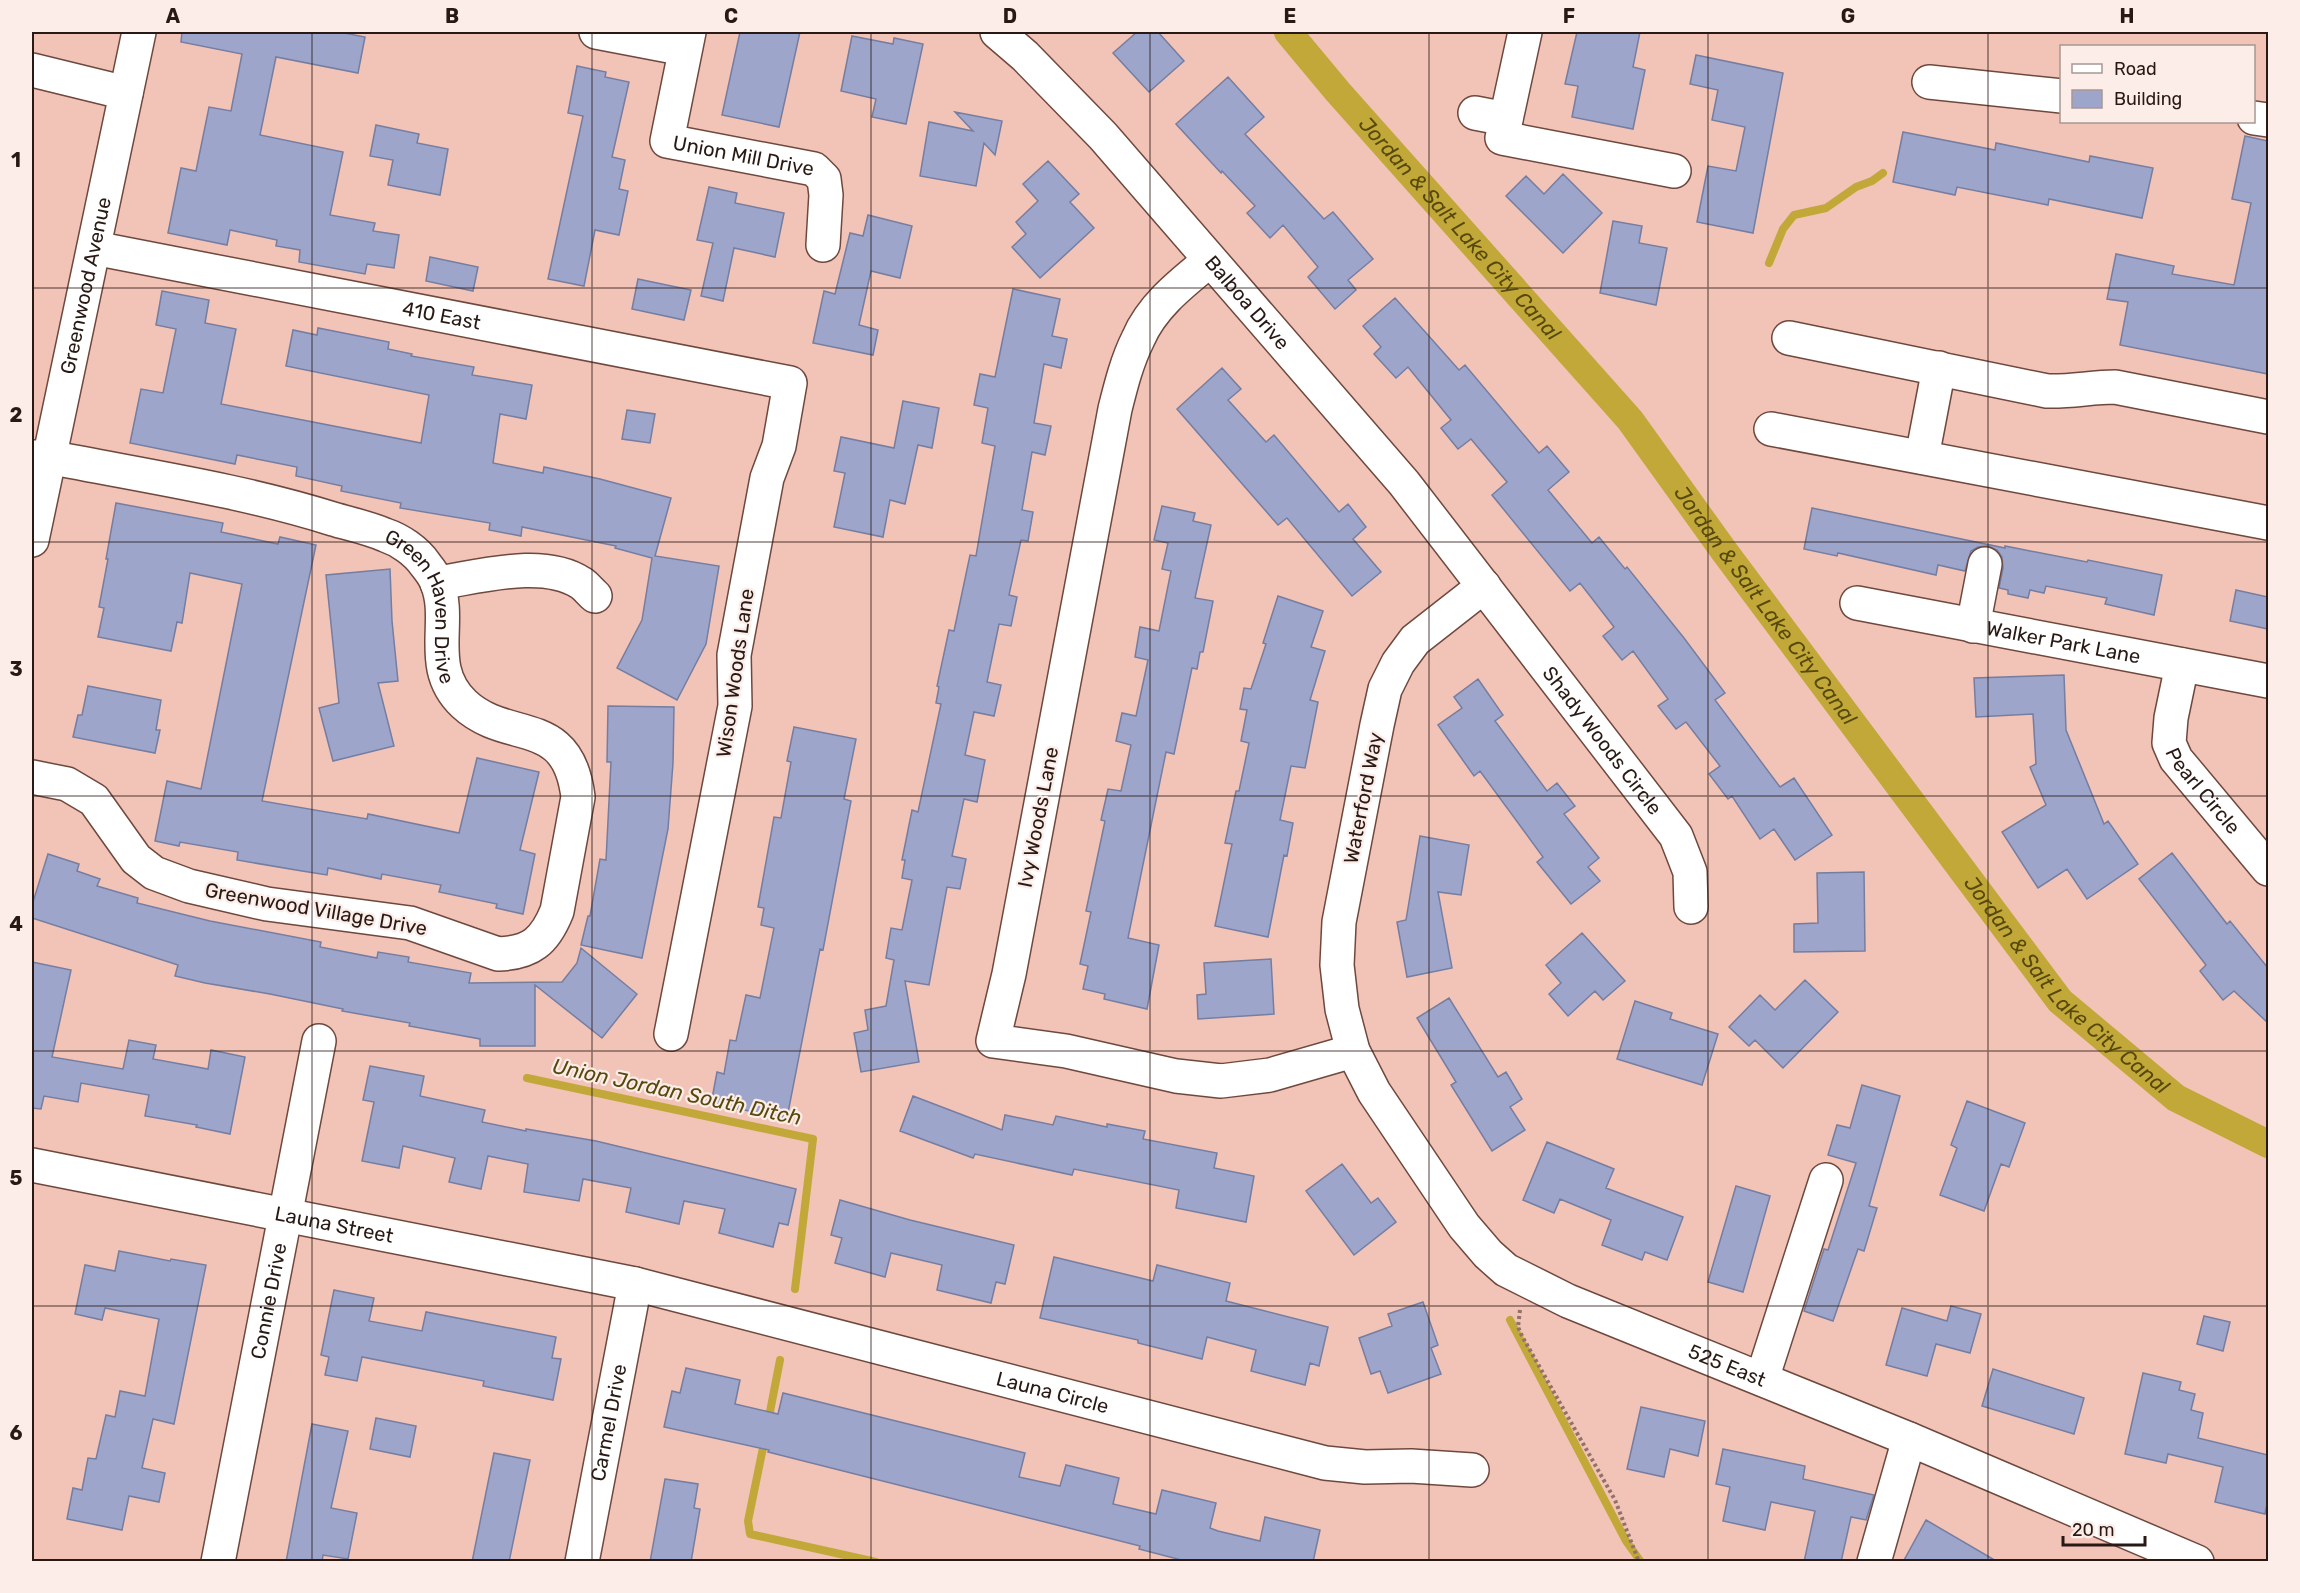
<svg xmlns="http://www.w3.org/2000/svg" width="2300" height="1593" viewBox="0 0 2300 1593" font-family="Rubik,sans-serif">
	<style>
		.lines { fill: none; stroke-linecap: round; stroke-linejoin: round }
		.stream { stroke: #c2a838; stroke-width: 8 }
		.canal { stroke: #c2a838; stroke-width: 28 }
		.building { fill: #9da5cb; stroke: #757da1; stroke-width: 1.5 }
		.minor-casing { stroke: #6f483d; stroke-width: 36 }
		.path { stroke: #917168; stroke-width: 4; stroke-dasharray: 3 3; stroke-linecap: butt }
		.minor { stroke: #fff; stroke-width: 33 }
		.grid { fill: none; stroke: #291914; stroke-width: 1.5; stroke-opacity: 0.55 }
		.labels { text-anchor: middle; stroke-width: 4.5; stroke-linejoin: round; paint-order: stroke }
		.street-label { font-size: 20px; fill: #291914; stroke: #fcede9 }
		.water-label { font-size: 21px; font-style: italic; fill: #56490c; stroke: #fcede9 }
		.neatline { fill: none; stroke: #291914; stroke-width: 2 }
		.grid-label { font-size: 20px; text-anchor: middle; font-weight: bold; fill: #291914 }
	</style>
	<rect width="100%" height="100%" fill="#f2c3b7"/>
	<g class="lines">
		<path class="stream" d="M1769 263 1783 229 1794 215 1826 208 1856 187 1872 181 1883 173
			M527 1078 813 1139 795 1289
			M1510 1320 1626 1541 1641 1562
			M768 1422 780 1360
			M765 1438 748 1521 750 1534 876 1562"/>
		<path class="canal" id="s1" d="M1288 32 1338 92 1630 420 1724 551 2060 1001 2176 1098 2268 1144"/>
	</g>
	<path class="building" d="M182 32H339L365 37 358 73 276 57 260 135 343 152 330 215 375 223 373 231 399 235 394 268 367 264 365 274 299 262 300 250 276 246 277 240 230 230 227 245 168 233 181 168 196 171 209 107 231 111 242 54 181 42Z
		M740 32H800L779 127 722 115Z
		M1137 32H1158L1184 61 1149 92 1113 53Z
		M1577 32H1640L1633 67 1645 70 1633 129 1572 117 1578 86 1565 84Z
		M852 36 893 44 894 38 923 44 906 124 872 117 876 99 841 91Z
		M1696 55 1783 73 1753 233 1697 222 1708 166 1736 171 1745 127 1712 120 1718 90 1690 84Z
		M577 66 606 72 605 77 629 82 612 157 625 160 619 189 628 191 619 235 595 230 584 286 548 279 583 116 568 113Z
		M1228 77 1264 117 1245 134 1324 219 1333 212 1373 259 1348 280 1356 290 1335 309 1308 277 1318 267 1283 225 1270 238 1247 213 1255 206 1222 171 1221 173 1176 124Z
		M955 112 1002 121 995 155 984 143 976 186 920 176 929 122 973 131Z
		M376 125 419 134 417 143 448 149 440 195 388 185 393 160 370 156Z
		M1903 132 1995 150 1996 143 2089 162 2090 156 2153 168 2142 218 2049 199 2048 205 1957 187 1955 195 1893 182Z
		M2245 136 2268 141V374L2120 345 2128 302 2107 299 2116 254 2174 266 2172 274 2234 285 2251 203 2232 199Z
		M1048 161 1079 194 1070 202 1094 228 1040 278 1012 247 1026 234 1016 222 1038 201 1023 184Z
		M1563 174 1602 213 1563 253 1506 196 1526 176 1544 194Z
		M709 187 737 193 735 203 784 213 775 257 734 248 723 301 701 296 713 243 697 240Z
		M868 215 912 226 900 278 871 271 859 325 878 330 873 355 813 343 824 291 835 294 850 233 863 236Z
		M1613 221 1642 226 1639 243 1667 248 1656 305 1600 293Z
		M430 257 478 267 473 291 426 281Z
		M638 279 691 290 684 320 632 309Z
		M1013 289 1060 299 1052 336 1067 339 1061 368 1044 364 1034 423 1051 426 1045 455 1032 452 1022 510 1033 512 1028 541 1021 540 1009 595 1017 597 1011 626 999 624 987 682 1001 685 994 716 974 712 965 755 985 760 977 802 964 799 952 856 966 859 960 889 947 887 929 985 905 981 919 1062 861 1072 854 1033 868 1030 865 1010 886 1006 894 960 886 958 891 928 902 930 912 880 902 878 905 860H902L912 810 918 812 941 704 936 703 939 687 937 686 949 630 954 631 970 555 976 556 995 446 982 443 988 408 974 405 980 374 995 377Z
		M162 291 209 300 205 323 236 329 221 404 421 443 429 395 286 366 293 330 317 335 318 328 389 342 388 349 412 354 411 356 474 367 472 375 532 385 526 419 500 414 493 463 543 473 544 467 600 479 671 498 655 556 719 566 706 644 677 700 617 668 642 620 652 558 615 548 616 546 522 527 521 536 489 530 490 523 400 508 401 503 341 491 342 486 296 476 297 467 237 455 235 464 130 443 141 389 163 393 176 329 156 325Z
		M1395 298 1459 370 1465 365 1539 453 1547 446 1569 472 1548 490 1592 543 1599 537 1625 569 1627 567 1684 638 1725 693 1715 700 1780 787 1794 778 1832 835 1795 860 1774 829 1760 839 1732 796 1728 799 1709 774 1720 766 1686 722 1676 729 1658 706 1668 699 1633 651 1622 660 1603 636 1614 627 1580 583 1570 591 1492 495 1507 482 1471 439 1458 449 1441 428 1451 420 1408 367 1396 378 1374 354 1381 347 1363 326Z
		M1222 368 1241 389 1228 400 1266 442 1274 435 1339 512 1348 504 1366 527 1353 539 1381 572 1352 596 1287 518 1278 525 1177 409Z
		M903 401 939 408 932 448 918 445 905 504 890 500 883 537 834 527 845 473 834 471 841 437 894 448Z
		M627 410 655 414 650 443 622 439Z
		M116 503 223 523 221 532 278 544 280 537 316 545 262 801 367 819 368 814 459 833 477 758 539 772 520 850 535 854 523 914 496 908 497 904 439 892 441 885 382 874 381 879 328 868 327 875 302 871 237 860 238 852 180 842 179 846 155 841 167 781 201 789 242 584 190 573 182 623 177 622 171 651 98 637 104 608 99 607 108 559H106Z
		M1162 506 1195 513 1193 521 1211 525 1195 598 1213 601 1203 652H1200L1197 669 1192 668 1174 754 1166 752 1128 938 1159 945 1147 1009 1104 999 1105 994 1083 989 1088 966 1080 964 1091 912 1086 911 1105 821 1101 820 1108 789 1121 791 1131 745 1116 741 1122 713 1136 716 1148 660 1135 657 1140 627 1159 631 1171 571 1162 569 1168 543 1154 540Z
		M1812 508 2005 548V546L2087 562 2088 560 2162 575 2154 615 2105 604 2107 598 2046 586 2044 593 2030 590 2028 598 2008 594V590L1999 588 2003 568 2002 557 1997 550 1988 546 1978 547 1971 551 1965 571 1938 565 1936 575 1838 553 1837 556 1804 549Z
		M390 569 392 621 398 681 378 683 394 746 333 761 319 708 339 703 326 575Z
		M2236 590 2268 597V629L2230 621Z
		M1278 596 1323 611 1311 647 1325 651 1310 700 1318 702 1305 768 1291 766 1280 820 1293 823 1287 856 1284 855 1268 937 1215 926 1232 844 1225 843 1236 791H1239L1249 743 1241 741 1247 710 1240 709 1244 688 1251 689 1266 644 1263 643Z
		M2064 675 2066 730 2104 824 2108 821 2138 864 2087 899 2067 869 2038 888 2002 832 2046 805 2030 767 2036 764 2033 714 1976 717 1974 678Z
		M1478 679 1503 715 1495 721 1547 791 1557 783 1575 806 1564 814 1599 858 1588 867 1600 881 1571 904 1537 862 1543 857 1480 771 1474 776 1438 725 1462 708 1454 697Z
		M88 686 161 700 156 730H160L155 753 73 737 78 715H82Z
		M608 706 674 707 673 763 668 829 642 958 581 945 588 916H590L600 859 606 860 611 762H607Z
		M794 727 856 739 844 799 851 801 823 950 820 949 787 1118 711 1104 717 1072 724 1074 730 1040 736 1041 746 995 760 998 774 928 761 925 764 908 758 907 774 817 781 818 791 762 787 761Z
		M1420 836 1469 845 1461 895 1438 892 1452 968 1407 977 1397 922 1406 920Z
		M2172 853 2227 924 2230 921 2268 968V1023L2234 991 2223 1000 2200 971 2206 965 2139 879Z
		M48 854 79 864 77 871 100 879 97 886 138 898 137 903 210 921 321 942 320 947 377 958 378 952 409 957 408 962 471 973 469 983 562 982 577 963 581 948 637 994 602 1038 535 985V1046H480V1039L409 1026 410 1023 342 1011 343 1009 270 994 205 983 175 976 178 965 32 918V905Z
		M1864 872 1865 951 1794 952V924L1818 923 1817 873Z
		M1582 933 1625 981 1603 1000 1595 991 1568 1016 1549 994 1561 983 1546 965Z
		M1271 959 1274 1014 1198 1019 1197 995 1206 994 1204 963Z
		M32 962 71 970 52 1057 123 1069 129 1040 156 1045 153 1059 208 1069 211 1050 245 1057 230 1134 196 1127 197 1125 145 1116 149 1095 81 1083 78 1102 44 1096 41 1109 32 1108Z
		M1805 980 1838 1012 1783 1068 1755 1040 1749 1046 1729 1027 1760 995 1775 1010Z
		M1449 998 1498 1077 1506 1072 1522 1099 1510 1107 1525 1130 1492 1151 1451 1085 1456 1082 1417 1018Z
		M1635 1001 1672 1013 1670 1019 1718 1034 1702 1085 1617 1059Z
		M370 1066 424 1076 420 1096 485 1110 482 1122 526 1131V1129L596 1141 796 1189 788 1225 779 1223 773 1247 719 1233 725 1209 684 1201 679 1224 626 1212 631 1188 583 1179 579 1201 524 1192 528 1164 488 1156 481 1189 449 1182 455 1158 403 1146 399 1168 362 1161 374 1102 363 1100Z
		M1862 1085 1900 1096 1869 1206 1877 1208 1864 1251 1858 1249 1833 1321 1804 1311 1824 1249 1828 1250 1856 1163 1828 1155 1837 1125 1850 1128Z
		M913 1096 1002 1130 1005 1115 1053 1125 1056 1116 1107 1127V1124L1145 1131 1143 1139 1217 1153 1214 1168 1254 1176 1246 1222 1176 1208 1179 1190 1074 1169 1072 1175 975 1154 973 1158 900 1131Z
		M1967 1101 2025 1123 2009 1167 2001 1164 1984 1211 1940 1195 1957 1148 1951 1145Z
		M1547 1142 1614 1169 1606 1188 1683 1217 1667 1260 1645 1252 1642 1260 1602 1245 1611 1220 1560 1199 1554 1213 1523 1200Z
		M1342 1164 1371 1203 1378 1198 1396 1222 1354 1255 1306 1191Z
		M1736 1186 1770 1196 1743 1292 1708 1282Z
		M840 1200 910 1220 1014 1245 1005 1284 996 1282 991 1303 937 1290 942 1265 891 1253 885 1277 835 1263 842 1238 831 1235Z
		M119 1251 170 1261 171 1259 206 1265 174 1424 153 1419 142 1468 165 1473 159 1502 129 1496 122 1530 67 1519 73 1488 82 1490 88 1458 96 1459 106 1415 115 1417 120 1391 145 1396 159 1319 105 1308 102 1320 75 1314 85 1265 115 1271Z
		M1054 1257 1153 1281 1157 1265 1230 1283 1226 1301 1328 1327 1319 1366 1310 1363 1305 1385 1251 1371 1256 1350 1207 1337 1202 1359 1138 1343V1340L1040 1318Z
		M334 1290 374 1298 369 1321 422 1331 426 1312 556 1337 552 1358 561 1359 553 1400 483 1386 484 1381 362 1357 357 1381 325 1375 329 1357 321 1355Z
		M1423 1302 1438 1345 1431 1348 1441 1374 1388 1393 1380 1371 1371 1374 1359 1338 1392 1326 1388 1314Z
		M1951 1306 1981 1314 1970 1353 1936 1344 1927 1376 1886 1365 1902 1308 1947 1321Z
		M2204 1316 2230 1322 2223 1351 2197 1344Z
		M686 1368 740 1380 735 1404 778 1414 783 1393 1025 1453 1019 1477 1060 1486 1066 1465 1119 1478 1113 1504 1156 1514 1162 1490 1216 1503 1210 1528 1218 1531 1260 1541 1265 1517 1320 1530 1313 1562H1189L1139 1549 1140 1546 768 1452 769 1450 664 1427 672 1391 680 1393Z
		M1993 1369 2084 1398 2074 1434 1982 1406Z
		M2143 1373 2181 1382 2179 1390 2195 1394 2191 1410 2203 1413 2198 1438 2268 1455V1499L2265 1514 2215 1502 2223 1467 2168 1454 2166 1463 2125 1454Z
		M1641 1407 1705 1421 1698 1456 1670 1449 1664 1477 1627 1469Z
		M376 1418 416 1426 410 1457 370 1449Z
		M312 1424 348 1431 331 1508 357 1513 348 1559 323 1555 322 1562H286Z
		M1723 1449 1805 1466 1803 1479 1874 1495 1866 1520 1851 1517 1841 1562H1804L1815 1511 1771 1502 1765 1530 1723 1521 1730 1487 1716 1484Z
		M494 1453 530 1460 509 1562H472Z
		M665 1479 698 1484 694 1508 700 1509 691 1562H650Z
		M1926 1520 1998 1562H1903Z"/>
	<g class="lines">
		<g class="minor-casing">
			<g id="minor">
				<path d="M596 32 685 49"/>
				<path id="s2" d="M689 32 667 141 814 169 824 179 826 195 823 245"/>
				<path id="s3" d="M997 32 1025 56 1103 136 1404 483 1676 836 1690 872 1691 907"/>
				<path d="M1525 32 1502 138 1674 171"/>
				<path d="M32 70 126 93"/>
				<path d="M1929 82 2062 96"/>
				<path d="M1475 113 1506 119"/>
				<path d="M2254 118 2268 120"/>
				<path id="s4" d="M94 248 790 383 779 446 767 478 734 655 735 706 671 1034"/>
				<path d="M1209 261C1182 283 1152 306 1138 339 1127 361 1121 385 1115 409L1009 974 993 1041 1066 1051 1176 1076 1221 1081 1270 1075 1353 1051"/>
				<path d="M1789 338 2047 391C2070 392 2092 387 2115 387L2268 417"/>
				<path d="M1771 429 2268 523"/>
				<path id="s5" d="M32 457H49C144 476 241 490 333 519 350 524 369 528 385 535 400 540 416 551 425 564 429 569 435 577 437 583 453 622 425 667 464 704 508 745 568 713 578 797L557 911C545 941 531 953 498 954L410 923 267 904 189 886 154 873 136 859 94 800 67 784 32 777"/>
				<path d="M1922 457 1939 368"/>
				<path id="s6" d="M32 540 139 32"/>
				<path d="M437 583C479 577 543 558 581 583 586 586 590 592 595 596"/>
				<path id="s7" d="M1484 586 1415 640 1398 663 1385 689 1377 725 1339 922 1337 965 1342 1009 1353 1051 1374 1092 1464 1226 1488 1254 1506 1270 1568 1301 1909 1439 2197 1562"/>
				<path id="s8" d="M1857 603 2268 681"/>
				<path d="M1973 626 1985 564"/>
				<path id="s9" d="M2182 665 2171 718 2169 743 2176 759 2268 869"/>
				<path id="s10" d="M32 1165 635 1284 1325 1463 1365 1467 1411 1466 1472 1470"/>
				<path d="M1762 1379 1826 1180"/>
				<path id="s11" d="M218 1562 319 1041"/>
				<path id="s12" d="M582 1562 635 1284"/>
				<path d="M1874 1562 1909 1439"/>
			</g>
		</g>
		<path class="path" d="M1520 1310 1518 1327 1522 1336 1615 1500 1639 1562"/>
		<use href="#minor" class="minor"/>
	</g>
	<path class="grid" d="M312 32V1562M592 32V1562M871 32V1562M1150 32V1562M1429 32V1562M1708 32V1562M1988 32V1562M32 288H2268M32 542H2268M32 796H2268M32 1051H2268M32 1306H2268"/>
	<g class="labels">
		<g class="street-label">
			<text dy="7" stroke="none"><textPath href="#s2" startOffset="189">Union Mill Drive</textPath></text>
			<text dy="7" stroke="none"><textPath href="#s6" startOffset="260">Greenwood Avenue</textPath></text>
			<text dy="7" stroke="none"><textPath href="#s3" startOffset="369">Balboa Drive</textPath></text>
			<text dy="7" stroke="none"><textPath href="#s4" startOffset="354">410 East</textPath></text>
			<text dy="7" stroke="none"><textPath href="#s5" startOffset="450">Green Haven Drive</textPath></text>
			<text dy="7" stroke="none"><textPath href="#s8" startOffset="210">Walker Park Lane</textPath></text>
			<text transform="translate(735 673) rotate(-82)" y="7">Wison Woods Lane</text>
			<text dy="7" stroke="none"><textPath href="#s3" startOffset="933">Shady Woods Circle</textPath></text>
			<text dy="7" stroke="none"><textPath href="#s9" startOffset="138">Pearl Circle</textPath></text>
			<text transform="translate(1363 798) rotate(-79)" y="7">Waterford Way</text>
			<text transform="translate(1038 817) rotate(-79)" y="7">Ivy Woods Lane</text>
			<text transform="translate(316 909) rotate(10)" y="7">Greenwood Village Drive</text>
			<text dy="7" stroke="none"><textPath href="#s10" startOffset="308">Launa Street</textPath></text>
			<text dy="7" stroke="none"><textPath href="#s11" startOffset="266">Connie Drive</textPath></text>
			<text dy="7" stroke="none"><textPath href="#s7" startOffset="1023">525 East</textPath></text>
			<text dy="7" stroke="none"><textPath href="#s10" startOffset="1046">Launa Circle</textPath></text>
			<text dy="7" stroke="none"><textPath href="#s12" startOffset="142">Carmel Drive</textPath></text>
		</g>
		<g class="water-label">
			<text dy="7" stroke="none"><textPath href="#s1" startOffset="261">Jordan &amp; Salt Lake City Canal</textPath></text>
			<text dy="7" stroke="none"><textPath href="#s1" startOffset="747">Jordan &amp; Salt Lake City Canal</textPath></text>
			<text dy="7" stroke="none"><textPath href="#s1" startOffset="1233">Jordan &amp; Salt Lake City Canal</textPath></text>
			<text transform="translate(677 1092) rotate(12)" y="7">Union Jordan South Ditch</text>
		</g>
	</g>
	<rect width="2300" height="1593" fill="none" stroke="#fcede9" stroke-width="66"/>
	<rect x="2060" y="45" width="195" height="78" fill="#fcede9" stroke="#a89894" stroke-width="1.5"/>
	<rect x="2072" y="64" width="30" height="9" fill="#ffffff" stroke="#a89894" stroke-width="1.5"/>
	<text x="2114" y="75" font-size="18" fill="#291914">Road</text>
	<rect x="2072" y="90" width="30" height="18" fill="#9da5cb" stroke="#a89894" stroke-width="1.5"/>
	<text x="2114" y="105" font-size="18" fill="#291914">Building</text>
	<path d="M2063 1536v9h82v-9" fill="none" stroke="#291914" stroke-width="3"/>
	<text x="2072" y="1536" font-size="18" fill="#291914" stroke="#fcede9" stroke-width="4.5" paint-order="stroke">20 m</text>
	<rect x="33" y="33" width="2234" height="1527" class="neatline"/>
	<g class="grid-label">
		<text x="173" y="23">A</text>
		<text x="452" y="23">B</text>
		<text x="731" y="23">C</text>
		<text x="1010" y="23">D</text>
		<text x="1290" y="23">E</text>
		<text x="1569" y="23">F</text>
		<text x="1848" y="23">G</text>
		<text x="2127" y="23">H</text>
		<text x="16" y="167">1</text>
		<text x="16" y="422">2</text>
		<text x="16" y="676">3</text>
		<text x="16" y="931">4</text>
		<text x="16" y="1185">5</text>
		<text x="16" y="1440">6</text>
	</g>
</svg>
